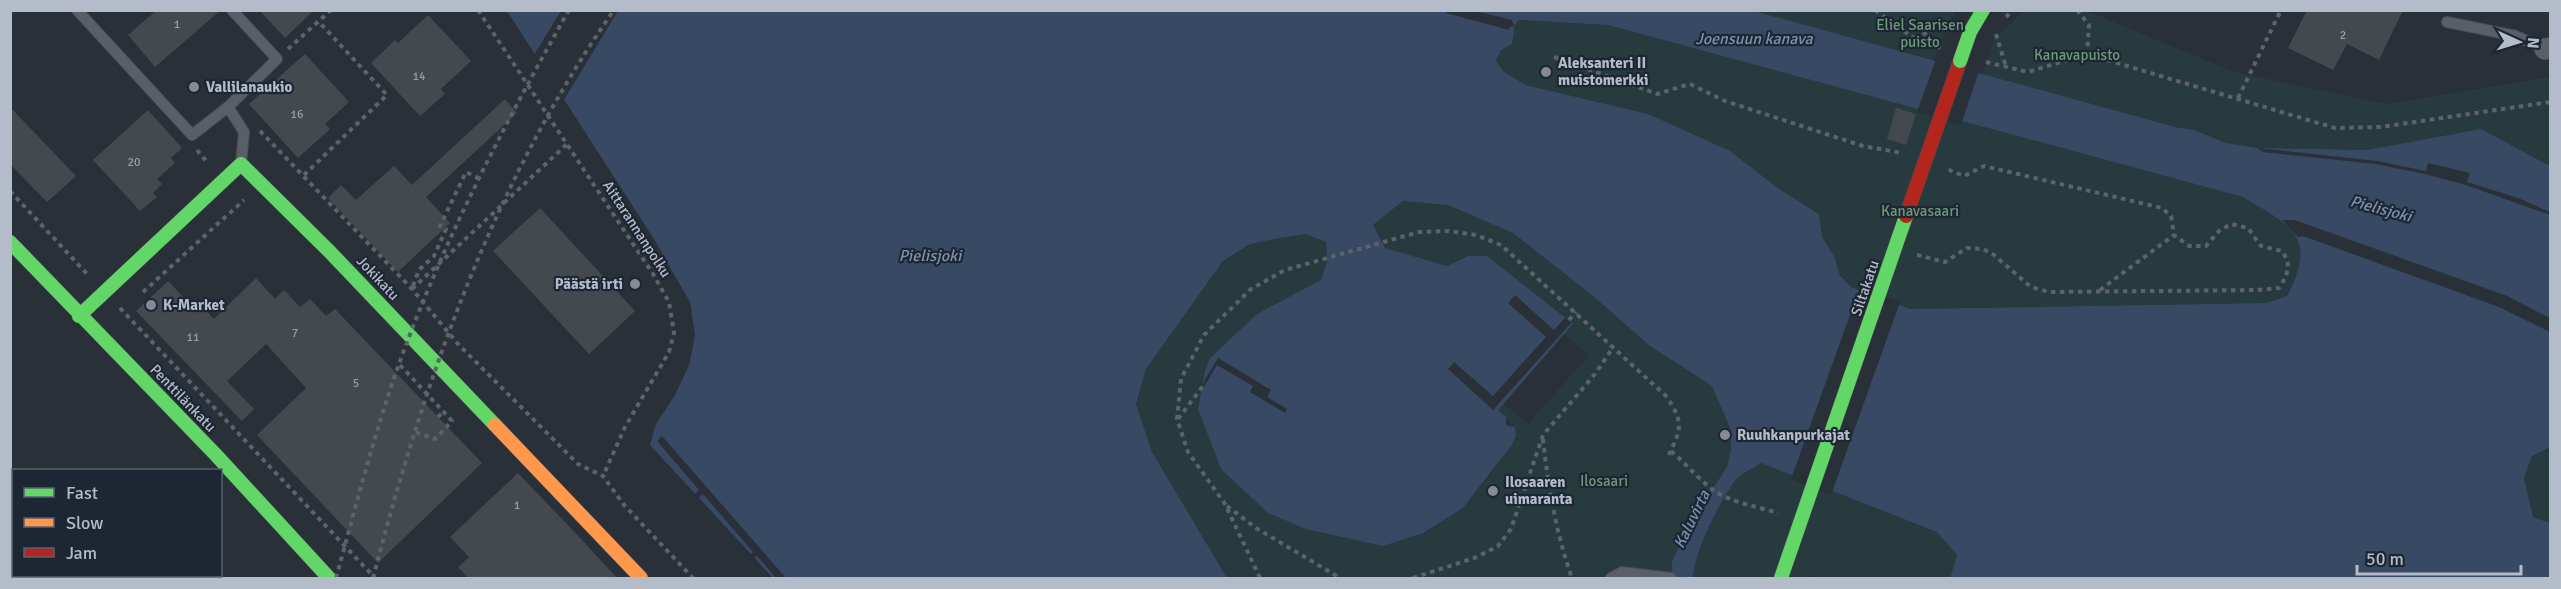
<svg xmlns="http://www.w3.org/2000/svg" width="2561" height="589" viewBox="0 0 2561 589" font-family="Signika,sans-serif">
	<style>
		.green { fill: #273a3e }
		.water { fill: #384963; fill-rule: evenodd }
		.pier { fill: #2a3038 }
		.building { fill: #444950 }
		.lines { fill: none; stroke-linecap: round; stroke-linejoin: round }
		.lane-casing { stroke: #484c53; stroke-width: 12 }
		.street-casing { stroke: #484c53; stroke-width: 22 }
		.fast-casing { stroke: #484c53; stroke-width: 15 }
		.slow-casing { stroke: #484c53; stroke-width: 15 }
		.jam-casing { stroke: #484c53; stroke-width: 15 }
		.path { stroke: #5d636a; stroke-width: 4; stroke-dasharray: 4.5 4.5; stroke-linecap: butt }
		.lane { stroke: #5a5e66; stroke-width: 10 }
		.street { stroke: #5a5e66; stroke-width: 21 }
		.fast { stroke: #63d668; stroke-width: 14 }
		.slow { stroke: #ff974d; stroke-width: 14 }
		.jam { stroke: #b3261e; stroke-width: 14 }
		.fast-bridge-casing { stroke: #484c53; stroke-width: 15; stroke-linecap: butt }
		.path-bridge { stroke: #5d636a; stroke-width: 4; stroke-dasharray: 4.5 4.5; stroke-linecap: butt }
		.fast-bridge { stroke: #63d668; stroke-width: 14 }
		.poi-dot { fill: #848b96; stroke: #1d2633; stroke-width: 2 }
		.labels { text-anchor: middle; stroke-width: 4.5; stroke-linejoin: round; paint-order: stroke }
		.number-label { font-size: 12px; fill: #989fab }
		.park-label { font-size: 15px; fill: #6b9a76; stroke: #1d2633 }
		.poi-label { font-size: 15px; font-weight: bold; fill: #b4bcc9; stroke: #1d2633; text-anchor: start }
		.street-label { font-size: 15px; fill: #b4bcc9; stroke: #1d2633 }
		.water-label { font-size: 16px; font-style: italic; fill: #7c92b1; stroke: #1d2633 }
	</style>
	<rect width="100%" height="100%" fill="#2a3038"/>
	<path class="green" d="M2085 10 2234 72 2387 104 2550 77V166L2481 129 2367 150 2258 148 2226 143 2194 130 2175 127 1982 74 1995 38 2024 11Z
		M1754 11H1956L1932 62Z
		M1519 20 1608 25 2244 197C2292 227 2318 236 2287 296L2266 303 1910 309 1850 293 1822 237 1819 213 1648 114 1526 85 1504 72 1496 61 1501 50 1512 44 1515 23Z
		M1403 201 1448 205 1513 233 1593 296 1650 346 1712 386 1731 430V449L1727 467 1689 525 1672 562 1671 578H1227L1152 452 1136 404 1146 369 1223 261 1250 244 1279 238 1306 234 1326 242 1327 261 1321 280 1210 358 1198 409 1463 508 1490 475 1516 436 1515 427 1497 410 1503 403 1528 424 1589 355 1564 334 1572 325 1467 256 1447 266 1384 248 1373 225Z
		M2550 447V523L2533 517 2524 478 2532 456Z
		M1761 463 1938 532 1957 555 1950 578H1818L1808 575 1807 578H1693C1695 551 1718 505 1734 482 1740 474 1752 468 1761 463Z"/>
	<path class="water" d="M507 11H1754L2175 127 2194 130 2226 143 2258 148 2367 150 2481 129 2550 166V447L2532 456 2524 478 2533 517 2550 523V578H1950L1957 555 1937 532 1761 463C1752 469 1740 474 1734 482 1718 505 1695 551 1693 578H1671L1672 562 1689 525 1727 467 1731 449V430L1712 386 1650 346 1593 296 1513 233 1448 205 1403 201 1373 225 1385 248 1447 266 1468 256H1487L1573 324 1498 410 1506 417V425L1515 427 1516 436 1511 446 1463 508 1423 533 1383 546 1306 529 1268 513 1221 469 1198 409 1205 371 1210 358 1257 314 1321 280 1327 261 1326 242 1306 234 1279 238 1250 244 1223 261 1146 369 1136 404 1152 452 1227 578H773L650 445 656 424 675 395 689 365 695 336 690 302 654 239ZM1519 20 1608 25 2243 197C2292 227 2318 236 2287 296L2266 303 1910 309 1851 287 1840 275 1834 256 1822 237 1819 214 1779 189 1730 151 1648 114 1526 85 1504 72 1496 61 1501 50 1512 44 1515 24Z"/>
	<path class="pier" d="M561 11H618L562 103 532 58Z
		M1447 11H1475L1512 20 1514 27 1510 26 1509 30 1446 13Z
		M1936 59 1979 71 1961 125 1917 112Z
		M2258 148 2377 161 2426 171 2428 163 2470 173 2467 182 2518 198 2550 212V215L2466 185 2425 174 2375 164 2262 152Z
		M2282 220H2295L2507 296 2550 318V332L2499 307 2303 236 2298 237Z
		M1860 287 1900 302 1831 495 1791 479Z
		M1515 295 1554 330 1565 318 1571 323 1493 410 1448 369 1454 362 1493 396 1546 337 1508 303Z
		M1218 358 1271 390 1267 397 1287 409 1285 413 1250 392 1253 386 1217 365 1202 390 1204 381Z
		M662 436 786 578H776L757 556 751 560 749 557 753 552 703 494 696 500 693 496 699 490 657 441Z"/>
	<path class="building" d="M157 10H221L155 67 128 35Z
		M259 10H314L285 38Z
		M2307 10H2403L2379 60 2347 44 2333 70 2288 48Z
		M428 15 471 61 441 89 445 94 420 116 371 63 395 40 398 43Z
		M305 54 349 102 325 124 330 129 298 158 249 104Z
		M505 99 517 113 426 197 450 223 398 272 328 198 341 185 356 200 394 166 412 185Z
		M10 107 76 176 47 202 10 164Z
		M1896 108 1916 114 1906 145 1887 139Z
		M148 110 182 148 171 158 175 163 157 179 162 184 153 193 157 197 140 211 93 160Z
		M540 208 635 311 589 354 493 251Z
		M256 278 275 299 284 290 300 307 310 299 326 316 335 309 482 463 378 563 257 435 306 388 266 344 227 381 254 409 242 421 136 311 168 281 192 306 198 302 214 319Z
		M518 473 582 540 618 579H469L458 567 469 557 450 537Z"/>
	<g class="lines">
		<g class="lane-casing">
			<path id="lane" d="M77 10 192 135 228 107 277 59 232 10
				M2447 22 2516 36 2545 49
				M228 107 244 132 241 164
				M1611 578 1622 572 1671 578"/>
		</g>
		<g class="street-casing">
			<path id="street" d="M2545 49 2550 48"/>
		</g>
		<g class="fast-casing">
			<path id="fast" d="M1970 32 1983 10
				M10 242 216 455 329 578
				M79 316 241 164 329 251 495 425
				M1781 578 1906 216"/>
		</g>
		<g class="slow-casing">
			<path id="slow" d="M495 425 641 578"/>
		</g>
		<g class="jam-casing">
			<path id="jam" d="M1906 216 1960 61"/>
		</g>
		<path class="path" d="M478 10 653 274 669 302 674 333 669 352 625 427 603 476
			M1875 10 1915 39 1941 48
			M2077 10 2089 25 2087 54
			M2006 17 2013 10
			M1996 34 2006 67
			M1915 39 1948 21
			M288 49 331 10
			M1554 57 1657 94 1690 84 1725 101 1863 146 1902 153
			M1986 62 2028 72 2087 54 2335 128 2381 127 2550 102
			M2238 98 2281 10
			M260 131 412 289 458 344 578 464 603 476 624 505 693 578
			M197 150 207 162
			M304 175 387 95 319 22
			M10 191 88 275
			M1917 255 1945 262 1967 248 1983 249 1994 255 2031 287 2049 292 2258 290 2279 288C2288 274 2292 265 2282 251L2261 246 2248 228 2231 224 2219 231 2206 246H2189L2174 235 2171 216 2162 208 1984 166 1964 176 1947 169
			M413 286 419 270 434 256 446 229 440 226 466 172 478 178
			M412 289 567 144
			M2100 290 2174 235
			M143 292 244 200
			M120 308 375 578
			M1569 320 1576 312
			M400 365 452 421 435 439 415 432
			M438 417 443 412
			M1178 419 1203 386
			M1543 439C1548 487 1556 533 1572 578
			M1671 451C1684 462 1695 475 1708 486 1726 502 1756 506 1778 513
			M1227 506 1256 528 1340 578
			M1260 578 1225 504 1188 452 1177 419 1181 379 1204 335 1251 289 1285 270 1419 232 1449 231 1476 235 1501 245 1666 396C1686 425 1680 430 1667 459
			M1413 578 1477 557 1498 546 1511 529 1543 435 1595 374 1612 349"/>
		<use href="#lane" class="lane"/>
		<use href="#street" class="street"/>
		<use href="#fast" class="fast"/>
		<use href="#slow" class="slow"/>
		<use href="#jam" class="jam"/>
		<g class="fast-bridge-casing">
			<path id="fast-bridge" d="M1960 61 1970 32"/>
		</g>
		<path class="path-bridge" d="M336 578C354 513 371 446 393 381 438 251 501 130 569 10
			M373 578C425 378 494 181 614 10"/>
		<use href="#fast-bridge" class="fast-bridge"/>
	</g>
	<g class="poi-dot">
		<circle cx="1546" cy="72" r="6"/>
		<circle cx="194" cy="87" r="6"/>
		<circle cx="635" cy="284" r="6"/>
		<circle cx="151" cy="305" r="6"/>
		<circle cx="1725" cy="435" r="6"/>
		<circle cx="1493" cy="491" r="6"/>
	</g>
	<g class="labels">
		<g class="number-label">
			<text x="177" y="28">1</text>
			<text x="2343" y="39">2</text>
			<text x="419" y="80">14</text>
			<text x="297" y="118">16</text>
			<text x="134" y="166">20</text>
			<text x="295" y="337">7</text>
			<text x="193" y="341">11</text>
			<text x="356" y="387">5</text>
			<text x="517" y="509">1</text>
		</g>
		<g class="park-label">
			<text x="1920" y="30">Eliel Saarisen<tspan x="1920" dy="17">puisto</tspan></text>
			<text x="2077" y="60">Kanavapuisto</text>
			<text x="1920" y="216">Kanavasaari</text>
			<text x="1604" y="486">Ilosaari</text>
		</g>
		<g class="poi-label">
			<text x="1558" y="68">Aleksanteri II<tspan x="1558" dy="17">muistomerkki</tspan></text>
			<text x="206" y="92">Vallilanaukio</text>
			<text x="623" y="289" text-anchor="end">Päästä irti</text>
			<text x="163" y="310">K-Market</text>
			<text x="1737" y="440">Ruuhkanpurkajat</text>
			<text x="1505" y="487">Ilosaaren<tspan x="1505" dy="17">uimaranta</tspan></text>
		</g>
		<g class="street-label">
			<text transform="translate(637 229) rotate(57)" y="5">Aittarannanpolku</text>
			<text transform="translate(378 278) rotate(47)" y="5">Jokikatu</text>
			<text transform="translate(1865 288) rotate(-71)" y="5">Siltakatu</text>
			<text transform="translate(183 398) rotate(46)" y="5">Penttilänkatu</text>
		</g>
		<g class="water-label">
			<text x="1754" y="44">Joensuun kanava</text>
			<text transform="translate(2381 208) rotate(15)" y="6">Pielisjoki</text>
			<text x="930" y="261">Pielisjoki</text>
			<text transform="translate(1691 519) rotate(-64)" y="6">Kaluvirta</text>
		</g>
	</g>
	<rect width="2561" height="589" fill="none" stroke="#b4bcc9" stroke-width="24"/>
	<rect x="12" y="469" width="210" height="108" fill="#1d2633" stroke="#59626f" stroke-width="1.5"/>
	<rect x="24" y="488" width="30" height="9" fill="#63d668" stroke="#59626f" stroke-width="1.5"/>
	<text x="66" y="499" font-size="18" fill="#b4bcc9">Fast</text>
	<rect x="24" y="518" width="30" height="9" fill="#ff974d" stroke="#59626f" stroke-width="1.5"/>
	<text x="66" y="529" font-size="18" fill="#b4bcc9">Slow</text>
	<rect x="24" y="548" width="30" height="9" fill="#b3261e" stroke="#59626f" stroke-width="1.5"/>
	<text x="66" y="559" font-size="18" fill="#b4bcc9">Jam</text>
	<g transform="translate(2519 42) rotate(94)" stroke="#1d2633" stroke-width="4.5" paint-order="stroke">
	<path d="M0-4.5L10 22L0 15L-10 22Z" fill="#b4bcc9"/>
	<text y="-9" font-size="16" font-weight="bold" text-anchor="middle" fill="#b4bcc9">N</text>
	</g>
	<path d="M2357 565v9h164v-9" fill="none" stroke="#b4bcc9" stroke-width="3"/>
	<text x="2366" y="565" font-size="18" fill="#b4bcc9" stroke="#1d2633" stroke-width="4.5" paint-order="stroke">50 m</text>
</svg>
